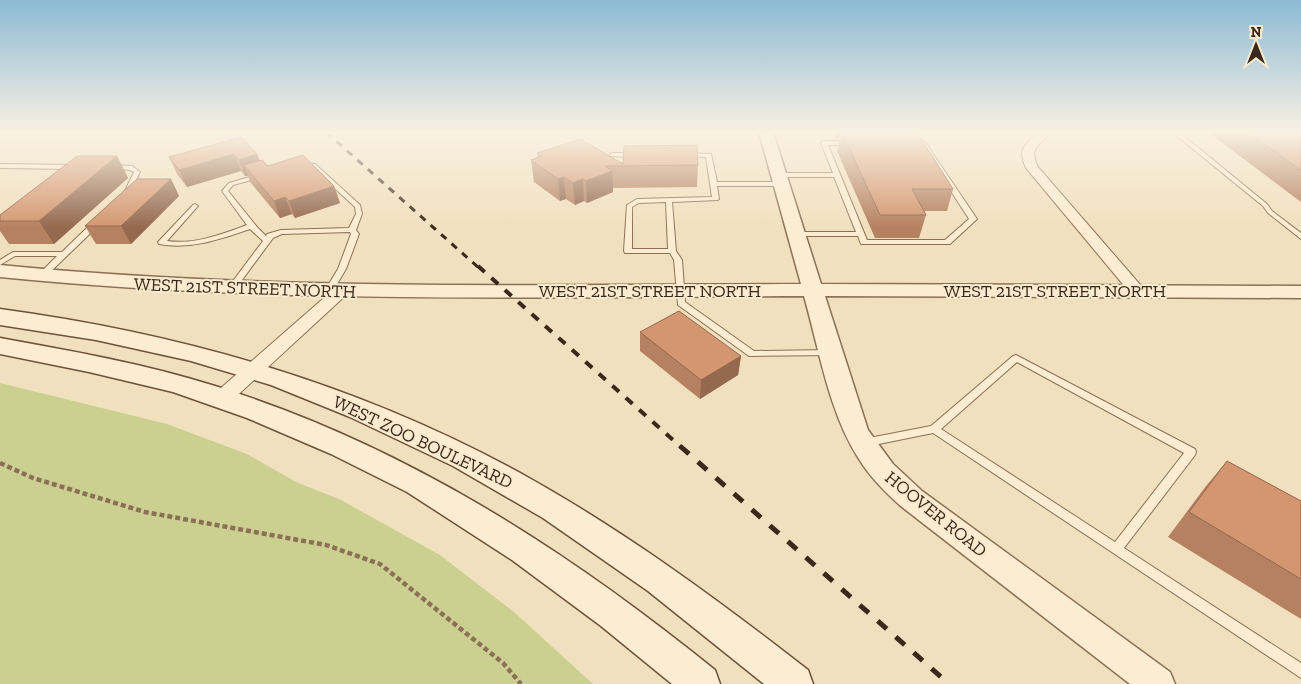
<svg xmlns="http://www.w3.org/2000/svg" width="1301" height="684" viewBox="0 0 1301 684" font-family="'Zilla Slab',serif">
	<style>
		.green { fill: #cbd091 }
		.lines { fill: none; stroke-linecap: round; stroke-linejoin: round }
		.service-casing { stroke: #8b7055; stroke-width: 2 }
		.minor-casing { stroke: #8b7055; stroke-width: 2 }
		.tertiary-casing { stroke: #8b7055; stroke-width: 3 }
		.secondary-casing { stroke: #6d5138; stroke-width: 3 }
		.path { stroke: #8b7055; stroke-width: 4.5; stroke-dasharray: 5 3; stroke-linecap: butt }
		.service { fill: #fcedd2; fill-rule: evenodd }
		.minor { fill: #fcedd2; fill-rule: evenodd }
		.tertiary { fill: #fcedd2; fill-rule: evenodd }
		.secondary { fill: #fcedd2; fill-rule: evenodd }
		.rail-far2 { stroke: #39281b; stroke-width: 3; stroke-dasharray: 7 7; stroke-linecap: butt }
		.rail-far1 { stroke: #39281b; stroke-width: 4; stroke-dasharray: 9 9; stroke-linecap: butt }
		.rail { stroke: #39281b; stroke-width: 5; stroke-dasharray: 12 12; stroke-linecap: butt }
		.wall { fill: #b58160 }
		.shaded-wall { fill: #94694e }
		.building { fill: #d39670; stroke: #94694e }
		.labels { text-anchor: middle; stroke-width: 4; stroke-linejoin: round; paint-order: stroke }
		.street-label { font-size: 18px; fill: #39281b; stroke: #f8eace }
	</style>
	<rect width="100%" height="100%" fill="#f1e0be"/>
	<path class="green" d="M0 383 167 424 247 454 296 482 341 500 440 555 514 612 593 684H0Z"/>
	<g class="lines">
		<g class="service-casing">
			<path id="service" d="M1023 132H1033L1044 136 1041 138Z
				M1172 132H1179L1267 204 1272 211 1301 233V239L1268 213 1263 206Z
				M824 141 925 142 977 219 950 244H861L858 236H791V232H856L834 177H778L775 175 778 173H833L821 143ZM828 145H921L969 219 945 240H867Z
				M612 153H635L638 155 635 157 610 156V154Z
				M688 153 711 154 717 182H780L783 184 780 186H717L719 199 718 200 672 202 676 251 682 260 685 302 754 351 830 350 833 351 834 353 833 355 749 356 678 305 674 260 670 253H625L624 251 627 205 637 199 712 197 706 157 686 156 685 155ZM666 202 668 249H632V207L639 203Z
				M0 164 74 165 77 167 74 169 0 168Z
				M315 164 360 205 362 214 356 230 359 234 346 269 331 294H328L324 292 338 269 351 234 350 232 282 234 273 238 234 291H231L227 289 263 241 250 229C221 239 191 250 159 244L158 242 193 205 195 204 198 206 197 207 167 241C195 245 222 234 247 225L222 191 229 183 260 174 262 175V177L233 185 228 191 257 227 266 236 267 234 281 230 349 228 356 214 355 207 313 168H304L301 166 304 164Z
				M112 165 132 166 140 172 129 194H125L124 193 134 172 130 170 110 168V166Z
				M94 221H100L101 223 44 278H41L37 276 57 256H15L0 265V260L13 252H62Z
				M1016 355 1195 449 1196 452 1195 455 1124 548 1301 663V678L933 433 864 447 860 446 859 443 860 440 864 439 931 426 1013 356ZM1017 362 1184 453 1115 542 941 429Z"/>
		</g>
		<g class="minor-casing">
			<path id="minor" d="M1038 132H1051C1040 146 1028 147 1038 167L1143 288 1145 291 1143 294H1131L1026 168C1017 149 1025 145 1038 132Z
				M339 288 347 293 345 296 228 404 221 406 214 404 211 399 214 394 333 290Z"/>
		</g>
		<g class="tertiary-casing">
			<path id="tertiary" d="M759 132H773L821 284 1301 286V298L825 296 868 430 893 464 922 491 1170 672 1175 684H1130L902 507C886 493 870 477 859 459 829 413 819 349 804 296 536 297 268 304 0 277V265C266 291 533 285 801 284Z"/>
		</g>
		<g class="secondary-casing">
			<path id="secondary" d="M0 309C184 334 358 384 522 474 623 530 717 599 808 670L813 684H764L648 591 543 518 453 466 350 417 271 385 191 361 96 340 0 325Z
				M0 338C72 351 145 364 215 386 402 444 564 548 715 670L720 684H672L601 626 512 560 407 492 331 454 247 418 173 392 89 372 0 354Z"/>
		</g>
		<path class="path" d="M0 463 33 478 145 512 326 545 380 564 503 663 521 684"/>
		<use href="#service" class="service"/>
		<use href="#minor" class="minor"/>
		<use href="#tertiary" class="tertiary"/>
		<use href="#secondary" class="secondary"/>
		<path class="rail-far2" d="M326 132 479 268"/>
		<path class="rail-far1" d="M478 266 681 447"/>
		<path class="rail" d="M680 446 949 684"/>
	</g>
	<path class="wall" d="M834 132H917L953 189 947 211H924L926 215 919 238H875L837 151 840 139H837Z
		M1208 132H1301V202Z
		M537 153 623 164 698 165 697 187 613 188V192L587 203 584 201 575 205 566 199 560 201 534 182 531 160 538 158Z
		M257 154 260 161 268 166 334 186 340 203 295 218 292 214 280 218 250 182 248 176H245L241 171 187 187 177 174 169 157Z
		M117 156 128 178 54 244H9L0 231V215Z
		M171 179 179 196 131 244H96L85 226Z
		M640 332 741 356 738 375 700 399 640 351Z
		M1227 461 1301 501V619L1168 537 1206 486Z"/>
	<path class="shaded-wall" d="M234 154 241 171 187 187 179 170Z
		M257 154 263 171 244 165 248 176H245L239 160Z
		M117 156 128 178 54 244 39 221Z
		M612 171 613 192 587 203 586 181Z
		M564 177 566 199 560 201 558 179Z
		M171 179 179 196 131 244 121 226Z
		M583 179 584 201 575 205 573 183Z
		M334 186 340 203 295 218 289 201Z
		M285 197 292 214 280 218 274 201Z
		M741 356 738 375 700 399 701 380Z"/>
	<path class="building" d="M842 132H917L953 189H912L926 215H880Z
		M1248 132H1301V170Z
		M241 137 257 154 239 160 234 154 179 170 169 157Z
		M580 139 623 164 624 146 697 145 698 165 605 166 612 171 586 181 583 179 573 183 564 177 558 179 531 160 542 156 537 153Z
		M303 155 334 186 289 201 285 197 274 201 244 165 262 160 268 166Z
		M77 156H117L39 221H0V215Z
		M137 179H171L121 226H85Z
		M679 311 741 356 701 380 640 332Z
		M1227 461 1301 501V579L1189 512Z"/>
	<linearGradient id="sky" x2="0" y2="1"><stop stop-color="#8cbad5"/><stop offset="0.58" stop-color="#f9f1e2"/><stop offset="1" stop-color="#f9f1e2" stop-opacity="0"/></linearGradient>
	<rect width="1301" height="228" fill="url(#sky)"/>
	<g class="labels">
		<g class="street-label">
			<text transform="translate(245 288) rotate(2)" y="6">WEST 21ST STREET NORTH</text>
			<text x="650" y="297">WEST 21ST STREET NORTH</text>
			<text x="1055" y="297">WEST 21ST STREET NORTH</text>
			<text transform="translate(423 442) rotate(25)" y="6">WEST ZOO BOULEVARD</text>
			<text transform="translate(936 514) rotate(39)" y="6">HOOVER ROAD</text>
		</g>
	</g>
	<g transform="translate(1256 45)" stroke="#f8eace" stroke-width="4" paint-order="stroke">
	<path d="M0-4L9 19L0 12L-9 19Z" fill="#39281b"/>
	<text y="-8" font-size="14" font-weight="bold" text-anchor="middle" fill="#39281b">N</text>
	</g>
</svg>
